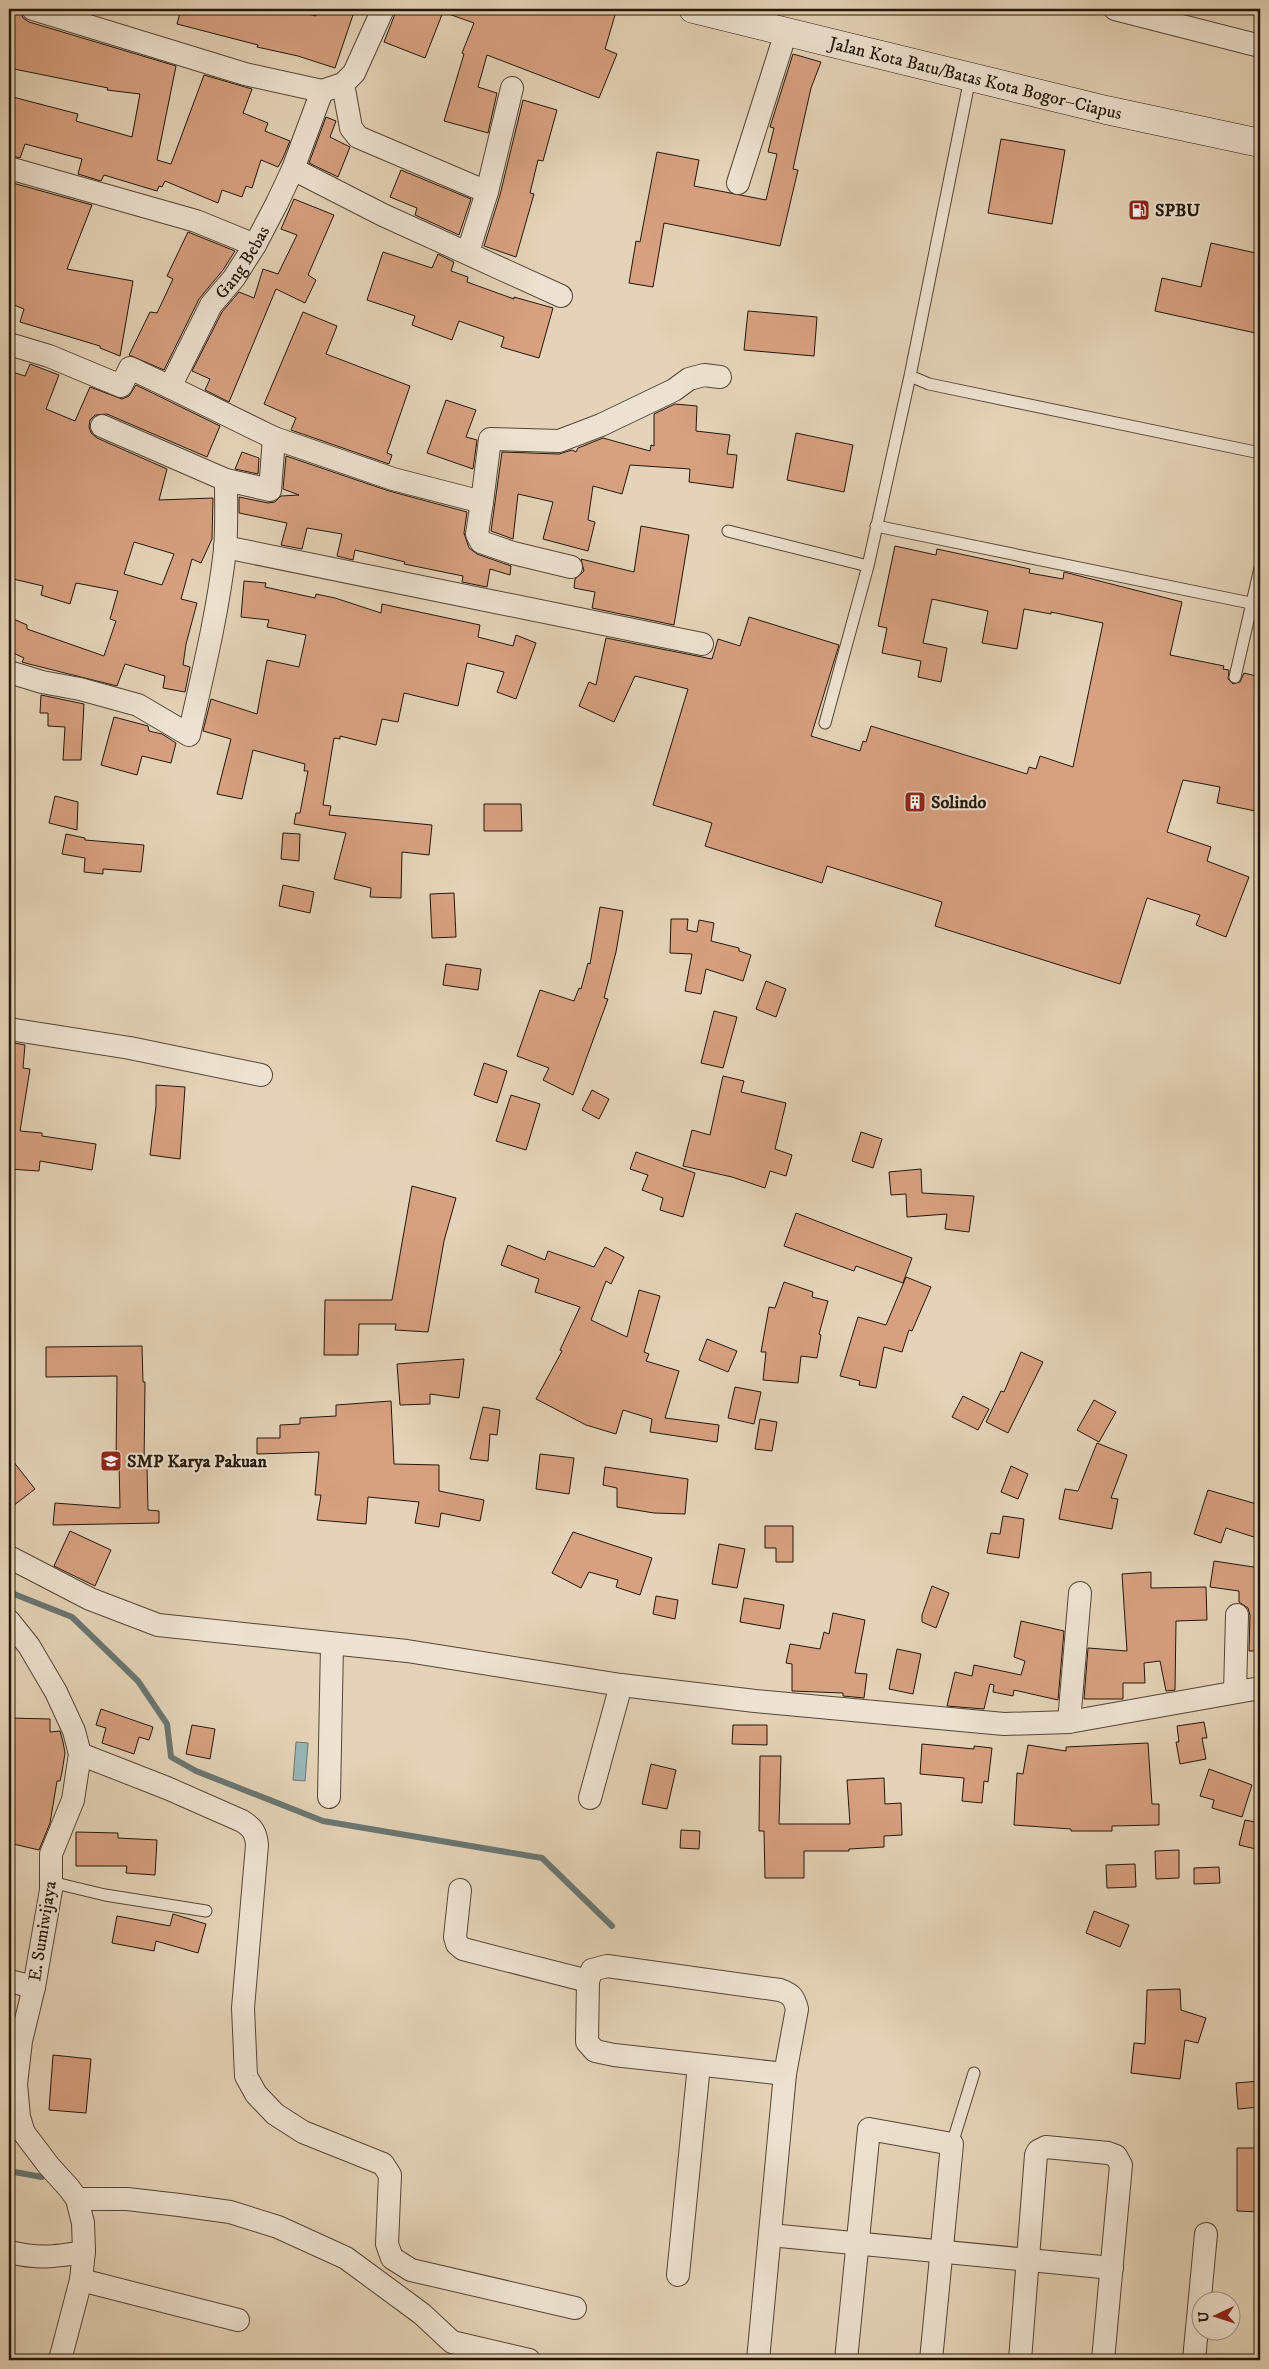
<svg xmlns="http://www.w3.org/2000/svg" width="1269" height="2369" viewBox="0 0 1269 2369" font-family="'IM FELL DW Pica',serif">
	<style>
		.water { fill: #98b6b7; stroke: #6a7671 }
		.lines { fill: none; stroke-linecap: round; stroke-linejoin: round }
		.stream { stroke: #6a7671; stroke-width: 6 }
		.building { fill: #d6a081; stroke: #241708; fill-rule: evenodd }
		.lane-casing { stroke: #544634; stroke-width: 13 }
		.street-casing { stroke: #544634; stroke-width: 24 }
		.secondary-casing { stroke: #241708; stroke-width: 29 }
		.lane { stroke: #ede2d1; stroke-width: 11 }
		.street { stroke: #ede2d1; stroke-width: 22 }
		.secondary { stroke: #ede2d1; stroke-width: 28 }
		.labels { text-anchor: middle; stroke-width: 4; stroke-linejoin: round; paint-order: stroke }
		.street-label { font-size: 18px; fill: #241708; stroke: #ede2d1 }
		.poi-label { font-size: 18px; font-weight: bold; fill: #241708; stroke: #ede2d1; text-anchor: start }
	</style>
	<rect width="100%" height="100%" fill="#e4d3b8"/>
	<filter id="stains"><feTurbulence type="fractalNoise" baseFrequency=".004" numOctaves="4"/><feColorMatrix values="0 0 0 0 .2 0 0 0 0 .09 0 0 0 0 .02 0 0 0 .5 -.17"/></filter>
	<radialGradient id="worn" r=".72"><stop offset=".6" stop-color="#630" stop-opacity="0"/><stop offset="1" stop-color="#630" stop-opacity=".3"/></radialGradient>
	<path class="water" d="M296 1742 308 1743 305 1781 293 1780Z"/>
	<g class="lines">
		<path class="stream" d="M9 1592 72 1617 138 1681 167 1724 171 1757 196 1771 323 1821 542 1858 612 1926
			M9 2171 42 2177"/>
	</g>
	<path class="building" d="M9 9 20 11 23 18 29 22 176 66 157 160 171 164 204 75 252 89 243 113 268 123 265 131 290 141 282 160 278 167 261 160 252 188 246 186 242 197 222 190 218 203 165 181 162 187 159 186 157 191 104 175 101 181 78 174 82 159 25 144 20 158 9 155V96L78 114 76 121 132 137 140 94 107 90 108 88 9 68Z
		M181 9H288L316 16 318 9H355L335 68 298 56 257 47 258 45 177 24Z
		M397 9H596L615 15 605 49 617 54 599 98 487 55 478 87 497 93 488 133 444 121 464 54 462 53 474 23 443 12 425 58 384 42Z
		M793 54 821 62 811 88 800 137 793 169 798 170 780 246 664 223 653 287 629 283 636 241 640 242 657 152 699 160 694 186 766 200 777 154 768 152 774 128 770 127Z
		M523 100 557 110 543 161 538 160 530 193 534 194 516 257 484 246 500 195Z
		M326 117 336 121 330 137 350 147 338 177 309 163Z
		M1001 139 1065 150 1052 224 988 213Z
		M401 170 471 199 459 235 415 215 417 208 390 197Z
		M9 182 92 205 67 269 133 281 120 356 100 348V346L20 322 24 309 9 303Z
		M294 199 334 215 308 275 316 280 305 303 276 289 229 402 205 390 210 379 192 371 222 312 239 292 254 298 263 269 278 274 297 235 281 229Z
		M188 232 235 251 223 270 199 299 164 370 129 355 150 312 157 313 173 279 167 276Z
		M1211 243 1260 254V334L1155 311 1162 278 1201 287Z
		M383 252 432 268 438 254 454 262 451 271 468 277 467 282 514 299V297L553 308 539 358 501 347 504 337 459 321 452 340 412 325 415 316 367 300Z
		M748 311 817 317 814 356 744 350Z
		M303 312 337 326 326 354 410 386 387 453 392 455 389 464 291 430 296 418 264 404Z
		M30 364 59 375 46 409 75 421 90 387 122 399 129 396 136 385 220 426 207 457 107 414 95 415 90 420 89 427 91 433 97 438 167 469 159 500 213 498 212 539 201 563 192 559 181 599 197 603 186 644 183 665 190 667 185 692 163 688 165 676 125 664 117 686 29 664 22 662 24 658 9 651V617L27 625V629L104 656 116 621 110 619 118 591 76 583 70 604 41 595 43 586 9 578V371L25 376ZM134 542 174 554 162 585 124 574Z
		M446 400 476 410 466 437 477 440 473 469 427 453Z
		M675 404 697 406 696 431 730 435 727 454 737 455 733 488 689 482 690 469 630 465 622 494 593 486 588 520 595 522 588 551 543 539 553 502 518 494 513 539 491 531 502 452 559 454 572 450 576 452 578 448 603 438 650 451 651 445 654 446V414Z
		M796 433 853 445 844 492 787 480Z
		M242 452 259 458 258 474 235 469Z
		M286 456 389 491 467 512 464 533 469 548 477 554 511 566 510 575 490 569 487 587 462 582 463 576 404 564 405 562 355 550 353 560 337 556 342 534 307 528 302 549 281 545 287 523 239 513V497L268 503 275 502 281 496 299 495 283 489Z
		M641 526 689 535 674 625 592 608 595 592 574 588 575 579 584 571 581 559 634 572Z
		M895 546 936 555 937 549 1030 569 1029 573 1063 579 1064 572 1182 602 1170 655 1224 666 1223 669 1229 670 1228 679 1233 684 1240 682 1244 673 1260 677V812L1217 803 1220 787 1183 780 1167 832 1211 847 1207 861 1249 877 1226 937 1196 925 1200 915 1147 898 1120 984 935 926 942 902 827 866 822 883 705 846 712 823 653 805 688 689 635 676 614 722 579 706 589 682 596 685 606 638 712 659 718 639 740 646 749 617 839 645 811 736 860 751 863 741 866 742 871 726 1027 774 1029 767 1036 769 1040 756 1073 767 1103 623 1051 612V614L1024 609 1017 649 982 643 988 611 932 599 923 643 947 648 941 682 918 677 921 661 882 653 887 628 878 626Z
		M244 581 266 583 265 587 315 598 316 594 335 598 381 613 382 604 480 625 478 637 513 646 516 635 536 643 516 699 497 692 504 672 467 663 458 706 404 693 398 722 382 719 376 745 340 736V739L334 738 323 805 331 806 329 815 432 825 429 855 402 852 401 898 370 897 371 888 334 879 346 833 294 824 296 813H300L308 771H304L305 764 253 750 242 799 217 794 231 739 203 731 211 699 257 714 267 660 299 667 306 635 267 627 269 620 241 617Z
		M41 695 84 704 81 760H63L65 727 48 726V713H40Z
		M114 717 148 726 149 731 162 734 176 743 171 763 142 756 137 775 101 765Z
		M55 796 78 802 77 830 49 823Z
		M484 804H521L522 831H484Z
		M283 833 300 834 299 861 281 859Z
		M66 834 85 838V840L144 845 141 872 103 869V874L84 872 85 858 62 854Z
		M283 885 314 892 310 913 279 906Z
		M454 893 456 937 432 938 430 894Z
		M600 907 623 911 616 952 604 998 608 999 573 1095 543 1080 549 1068 517 1056 540 990 574 1001 579 988 581 989 588 963 590 964Z
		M671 919H688L687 930 697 932 699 920 714 923 711 941 739 948V951L751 955 743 981 706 969 701 994 685 991 692 954 670 953Z
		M446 964 481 969 478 990 443 985Z
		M766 981 786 989 776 1017 756 1009Z
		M714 1011 737 1017 723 1068 701 1063Z
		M9 1042 25 1045 23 1068 30 1069 20 1131 42 1133V1136L96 1144 92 1170 40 1161 39 1171 9 1169Z
		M484 1063 507 1071 497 1103 474 1095Z
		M723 1076 744 1081 741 1092 786 1103 775 1149 792 1155 786 1176 770 1171 765 1188 732 1177 683 1166 692 1130 710 1135Z
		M156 1085 185 1087 180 1159 150 1155 156 1106Z
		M592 1090 609 1099 599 1119 582 1110Z
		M511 1095 540 1104 526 1150 496 1141Z
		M861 1132 882 1139 873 1168 852 1161Z
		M636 1152 695 1173 683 1217 660 1210 663 1198 642 1190 648 1175 630 1169Z
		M921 1169 922 1193 974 1196 969 1232 945 1229 947 1214 907 1217 906 1194 891 1195 889 1172Z
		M412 1186 456 1198 444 1241 428 1332 395 1330 396 1324H359L358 1355H324L325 1300H392Z
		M796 1213 912 1258 903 1283 856 1266 854 1271 784 1246Z
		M508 1245 545 1260 548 1251 594 1267 605 1247 624 1257 611 1284 606 1281 591 1320 627 1337 639 1290 660 1296 644 1352 649 1354 646 1361 679 1371 665 1418 719 1425 717 1442 650 1432 652 1419 623 1410 616 1434 586 1425 536 1399 562 1351 560 1350 580 1307 535 1292 539 1279 501 1265Z
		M906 1277 931 1287 912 1331 909 1330 902 1352 884 1347 876 1388 859 1385 860 1381 840 1376 858 1317 886 1325Z
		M784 1282 813 1292 812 1297 828 1301 819 1334 821 1335 817 1358 801 1356 798 1383 763 1380 766 1352H761L769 1307 775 1308Z
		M707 1339 737 1351 728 1372 699 1360Z
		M142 1346 143 1382H145L144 1467H147L148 1510 159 1511V1523L53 1525 55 1503 120 1508 119 1462H116L117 1376 46 1377V1347Z
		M1021 1352 1043 1362 1008 1433 986 1422 1001 1391 1004 1392Z
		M464 1359 459 1398 430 1394V1404L400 1405 397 1364Z
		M735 1387 761 1392 754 1424 728 1418Z
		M963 1396 989 1409 978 1430 952 1417Z
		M1094 1400 1116 1412 1099 1442 1077 1430Z
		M391 1401 394 1464 439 1465V1491L484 1500 480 1521 441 1513 439 1527 415 1523 419 1502 368 1497 366 1524 317 1520 321 1495H315L319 1452 257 1454V1438H280V1425L300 1424V1418L336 1416V1405Z
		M483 1407 500 1410 497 1435 490 1434 488 1461 470 1459Z
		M760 1419 777 1422 772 1451 755 1449Z
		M1097 1443 1127 1455 1111 1498 1118 1499 1112 1529 1059 1519 1065 1489 1078 1491Z
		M540 1454 574 1458 569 1494 536 1489Z
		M9 1456 35 1489 9 1509Z
		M1011 1466 1028 1474 1018 1499 1001 1492Z
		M605 1467 688 1479 685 1514 654 1513 617 1507V1488L603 1485Z
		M1208 1490 1260 1505V1539L1226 1528 1221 1543 1194 1534Z
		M1003 1516 1024 1519 1019 1558 987 1553 991 1533 1000 1534Z
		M765 1526H793V1562H776V1548H765Z
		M70 1531 111 1550 95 1586 54 1566Z
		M573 1532 652 1558 640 1595 616 1587 618 1580 589 1572 581 1588 552 1573Z
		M719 1544 745 1549 737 1588 712 1584Z
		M1214 1561 1260 1568V1651H1249L1250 1615 1248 1608 1239 1602V1591L1210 1587Z
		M1151 1572V1588L1206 1587 1207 1620 1176 1621 1175 1690 1166 1691 1160 1661 1144 1663 1145 1683H1123V1699H1084L1088 1648 1127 1651 1122 1574Z
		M932 1586 949 1593 936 1628 922 1622V1615Z
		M656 1596 678 1600 675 1619 653 1614Z
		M744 1598 784 1605 780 1629 740 1622Z
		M833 1613 865 1620 855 1673 867 1674 864 1698 843 1696V1693L792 1691V1664L786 1663 790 1644 820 1649 824 1632 829 1634Z
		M1021 1621 1064 1631 1058 1700 1014 1690 1013 1696 993 1692 994 1685 990 1684 984 1709 947 1706 955 1672 972 1676 974 1665 1021 1675 1025 1661 1014 1657Z
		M897 1649 921 1654 913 1694 889 1689Z
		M101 1709 153 1727 149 1740 139 1737 134 1754 102 1743 106 1728 96 1725Z
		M9 1718 50 1719V1732L60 1731 63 1742 65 1753 62 1772 60 1781H57L50 1823 39 1850 9 1843Z
		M1204 1722 1207 1738H1202L1206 1759 1180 1764 1176 1742H1179L1177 1726Z
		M192 1725 215 1729 210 1759 186 1754Z
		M733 1725H767V1745L732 1744Z
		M1148 1743 1152 1804H1159V1825L1112 1826V1831H1071V1829L1014 1825 1017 1773 1023 1774 1028 1745 1066 1751V1747Z
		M922 1744 974 1749V1746L992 1748 988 1782 984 1781 982 1803 962 1801 964 1778 920 1774Z
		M760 1756H781L779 1824H850L847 1780 884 1778 885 1804 901 1803 902 1835 884 1836V1847L849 1849V1851H804V1878H765L764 1831H759Z
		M651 1764 676 1770 667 1809 642 1804Z
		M1209 1769 1252 1785 1242 1817 1212 1808 1214 1800 1200 1796Z
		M1245 1820 1260 1823V1850L1239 1845Z
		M681 1830 700 1831 699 1849 680 1848Z
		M76 1832 118 1833V1838L157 1840 155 1875 126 1873 127 1866H76Z
		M1179 1850V1878L1156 1879 1155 1851Z
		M1135 1864 1136 1887 1107 1888 1106 1865Z
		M1219 1867 1220 1883 1194 1884V1868Z
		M1094 1911 1129 1925 1120 1947 1086 1933Z
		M173 1914 206 1924 198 1953 156 1941 154 1951 112 1943 117 1916 170 1926Z
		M1180 1989 1181 2010 1206 2018 1198 2043 1185 2040 1180 2079 1131 2073 1134 2043 1145 2044 1147 1990Z
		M53 2055 91 2059 86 2113 49 2110Z
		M1260 2081V2107L1238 2109 1236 2083Z
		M1237 2148H1260V2212L1237 2211Z"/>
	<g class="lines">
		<g class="lane-casing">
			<path id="lane" d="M910 376 929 384 1260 453
				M876 526 1260 605
				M728 531 868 566
				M1235 677 1260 568
				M825 723 868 566 910 376 970 78
				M51 1882 105 1895 206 1911
				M952 2144 974 2073"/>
		</g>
		<g class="street-casing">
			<g id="street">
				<path d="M33 9 245 74 322 91 343 84 354 73 383 9"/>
				<path d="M1115 9 1260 46"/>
				<path d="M343 84 351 128 358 137 487 192"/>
				<path d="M9 168 196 221 255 245"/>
				<path d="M293 169 383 215 561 296"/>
				<path d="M738 183 786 32"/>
				<path d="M468 252 487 192 512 88"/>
				<path id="s1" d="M9 344 49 356 121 386 130 368 170 387 211 305 234 278 255 245 277 203 293 169 322 91"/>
				<path d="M170 387 274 438 393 479 482 502 490 439 559 441 601 425 674 390 689 379 704 375 720 377"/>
				<path d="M102 426 226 480 270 490 274 438"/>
				<path d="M482 502 477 534 481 542 513 553 571 567"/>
				<path d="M225 547 702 644"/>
				<path d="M9 672 42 682 80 689 138 705 189 735C203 673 218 612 225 550 227 527 226 503 226 480"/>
				<path d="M9 1029 130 1048 261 1075"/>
				<path d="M9 1557 90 1599 158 1625 407 1651 621 1685 755 1701 1004 1724 1069 1722 1260 1688"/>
				<path d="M9 1621 29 1646 56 1692 74 1731 80 1754 73 1800 51 1854V1890L34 1987 21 2041 16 2084 19 2117 24 2133 49 2166 69 2188 77 2199 83 2223 84 2251 81 2280 60 2360"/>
				<path d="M1235 1692 1237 1615"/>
				<path d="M1069 1722 1080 1593"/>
				<path d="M80 1754 167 1788 242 1821C253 1828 256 1833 257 1845L243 2008 246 2076 256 2094 275 2114 303 2132 383 2164 390 2175 387 2244 392 2258 411 2270 575 2308"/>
				<path d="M329 1797 332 1645"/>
				<path d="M590 1798 621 1685"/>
				<path d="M460 1890 455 1937 457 1944 463 1949 588 1981"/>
				<path d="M607 1966 780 1990C791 1994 794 1997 797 2009L785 2074 614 2055 595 2051 587 2042 588 1981 592 1970Z"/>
				<path d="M9 1981 34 1987"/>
				<path d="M77 2199H127L179 2205 230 2212 278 2227 346 2258 422 2314 452 2342 529 2360"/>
				<path d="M770 2235 1112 2268"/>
				<path d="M9 2252C39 2259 53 2257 84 2252"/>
				<path d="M678 2275 699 2065"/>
				<path d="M81 2280 238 2320"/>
				<path d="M758 2360 785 2074"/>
				<path d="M846 2360 869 2129 952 2144 931 2360"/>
				<path d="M1020 2360 1036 2155 1038 2151 1046 2147 1108 2153 1116 2156 1121 2165 1103 2360"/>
				<path d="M1194 2360 1206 2234"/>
			</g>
		</g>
		<g class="secondary-casing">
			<g id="secondary">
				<path id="s2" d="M693 9 1106 110 1260 143"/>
			</g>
		</g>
		<use href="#lane" class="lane"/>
		<use href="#street" class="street"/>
		<use href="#secondary" class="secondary"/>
	</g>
	<defs>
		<g id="fuel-square" transform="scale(1.125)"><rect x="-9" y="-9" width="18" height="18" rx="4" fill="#8f2418" stroke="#ede2d1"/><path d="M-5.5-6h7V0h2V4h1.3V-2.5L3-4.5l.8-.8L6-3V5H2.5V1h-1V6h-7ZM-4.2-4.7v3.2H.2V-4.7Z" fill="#fff"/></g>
		<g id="building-square" transform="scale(1.125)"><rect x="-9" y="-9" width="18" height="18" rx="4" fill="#8f2418" stroke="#ede2d1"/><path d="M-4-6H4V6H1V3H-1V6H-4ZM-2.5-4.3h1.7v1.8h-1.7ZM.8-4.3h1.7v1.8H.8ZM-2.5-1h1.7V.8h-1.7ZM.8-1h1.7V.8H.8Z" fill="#fff"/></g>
		<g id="school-square" transform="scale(1.125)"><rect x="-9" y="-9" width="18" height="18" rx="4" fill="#8f2418" stroke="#ede2d1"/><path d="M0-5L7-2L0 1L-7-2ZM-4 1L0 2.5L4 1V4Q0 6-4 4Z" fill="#fff"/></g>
	</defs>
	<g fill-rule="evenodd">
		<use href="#fuel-square" x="1139" y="210"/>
		<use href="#building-square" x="915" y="802"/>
		<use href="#school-square" x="111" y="1461"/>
	</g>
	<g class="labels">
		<g class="street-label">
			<text dy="6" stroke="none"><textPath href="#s2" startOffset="291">Jalan Kota Batu/Batas Kota Bogor–Ciapus</textPath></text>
			<text dy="6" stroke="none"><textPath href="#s1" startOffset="329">Gang Bebas</textPath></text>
			<text transform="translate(42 1931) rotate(-81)" y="6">E. Sumiwijaya</text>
		</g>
		<g class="poi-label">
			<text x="1155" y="216">SPBU</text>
			<text x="931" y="808">Solindo</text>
			<text x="127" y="1467">SMP Karya Pakuan</text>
		</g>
	</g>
	<rect width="1269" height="2369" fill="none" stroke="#e4d3b8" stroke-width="30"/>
	<rect x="10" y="10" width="1249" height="2349" fill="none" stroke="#241708" stroke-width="2.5"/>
	<rect x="15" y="15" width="1239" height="2339" fill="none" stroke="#241708"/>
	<g transform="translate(1216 2316) rotate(266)"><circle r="24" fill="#ede2d1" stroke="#9d9181"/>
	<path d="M0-4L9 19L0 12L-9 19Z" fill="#8f2418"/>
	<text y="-8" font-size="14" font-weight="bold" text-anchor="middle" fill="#241708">U</text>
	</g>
	<rect width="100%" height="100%" filter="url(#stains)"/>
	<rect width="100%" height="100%" fill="url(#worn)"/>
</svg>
